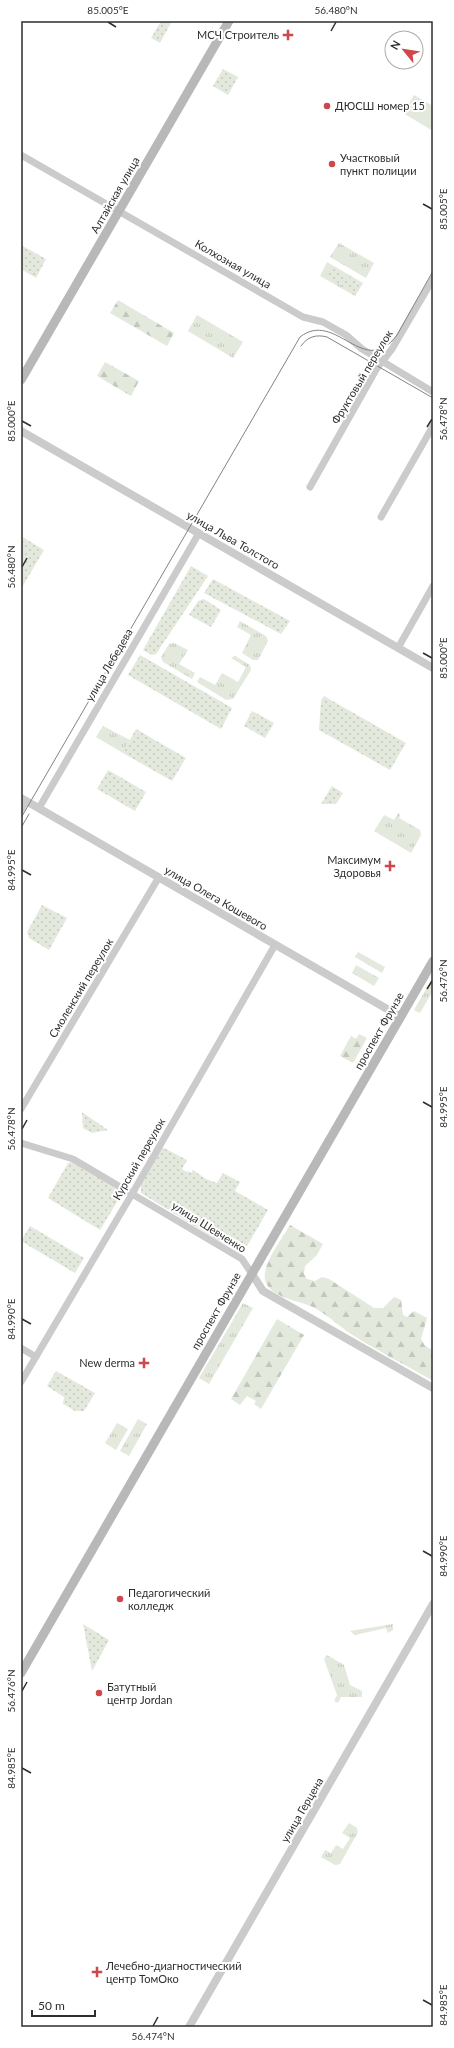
<svg xmlns="http://www.w3.org/2000/svg" width="454" height="2048" viewBox="0 0 454 2048" font-family="Lato,sans-serif">
	<style>
		.grass { fill: url(#grass-tufts) }
		.forest { fill: url(#forest-firs) }
		.park { fill: url(#park-dots) }
		.pitch { fill: #e3e9dd }
		.lines { fill: none; stroke-linecap: round; stroke-linejoin: round }
		.minor { stroke: #cbcbcb; stroke-width: 7 }
		.tertiary { stroke: #cbcbcb; stroke-width: 8 }
		.secondary { stroke: #b8b8b8; stroke-width: 9 }
		.tram { stroke: #838383; stroke-width: 1 }
		.ticks { fill: none; stroke: #2e2e2e; stroke-width: 1.5 }
		.poi-dot { fill: #cf464b; stroke: #fff; stroke-width: 1.5 }
		.labels { text-anchor: middle; stroke-width: 4; stroke-linejoin: round; paint-order: stroke }
		.poi-label { font-size: 11px; fill: #2e2e2e; stroke: #fff; text-anchor: start }
		.street-label { font-size: 11px; fill: #2e2e2e; stroke: #fff }
		.neatline { fill: none; stroke: #2e2e2e; stroke-width: 1.5 }
		.ticks-label { font-size: 10px; text-anchor: middle; fill: #2e2e2e }
	</style>
	<defs>
		<pattern id="grass-tufts" width="24" height="20" patternUnits="userSpaceOnUse"><rect width="24" height="20" fill="#e3e9dd"/><path d="M3 7l-1-3M5 7V3M7 7l1-3M15 17l-1-3M17 17v-4M19 17l1-3" fill="none" stroke="#c3c8be"/></pattern>
		<pattern id="forest-firs" width="22" height="20" patternUnits="userSpaceOnUse"><rect width="22" height="20" fill="#e3e9dd"/><path d="M5 1l3.5 6h-7zM16 11l3.5 6h-7z" fill="#c3c8be"/></pattern>
		<pattern id="park-dots" width="8" height="8" patternUnits="userSpaceOnUse"><rect width="8" height="8" fill="#e3e9dd"/><path d="M2 2h.1M6 6h.1" fill="none" stroke="#c3c8be" stroke-width="1.8" stroke-linecap="round"/></pattern>
	</defs>
	<rect width="100%" height="100%" fill="#fff"/>
	<path class="grass" d="M339 243 374 263 366 278 330 257Z
		M327 262 363 283 355 296 320 276Z
		M197 315 243 342 233 358 188 331Z
		M240 621 266 636 268 641 258 660H253L242 653 251 635 237 627Z
		M174 643 188 650 179 664 195 673 192 679 163 662 161 657 169 644Z
		M235 656 250 665 251 670 233 699 226 700 197 682 200 677 215 685 222 673 238 682 246 667 231 658Z
		M103 726 130 740 123 753 96 737Z
		M398 813 400 814 399 818 420 830 421 835 411 853 374 831 384 815 394 820Z
		M358 952 385 967 382 973 355 957Z
		M356 965 379 978 374 986 352 973Z
		M433 977V991L420 1013 414 1010Z
		M243 1303 253 1308 209 1384 199 1378Z
		M138 1419 147 1424 129 1456 120 1451Z
		M117 1423 128 1429 116 1450 105 1443Z
		M393 1624V1630L388 1633 386 1628 355 1635 350 1631Z
		M327 1655 344 1665 350 1685 362 1691V1697H341L338 1703 334 1701 337 1695 324 1659Z
		M349 1823 357 1828 358 1832 340 1864 335 1865 321 1857 325 1850 331 1853 336 1845 343 1849 350 1838 342 1833Z"/>
	<path class="forest" d="M118 300 174 333 167 346 110 313Z
		M105 362 139 381 131 396 97 376Z
		M359 1034 367 1038 353 1063 340 1056 351 1036 356 1039Z
		M290 1225 323 1244 317 1255 305 1266 304 1274 307 1279 315 1281 322 1277 329 1279 374 1308H383L394 1297 401 1300 403 1315 407 1317 414 1311 427 1318 421 1339 425 1346 433 1350V1381C406 1365 377 1351 351 1334 336 1324 323 1310 305 1304 292 1300 269 1295 265 1280 262 1264 282 1239 290 1225Z
		M277 1319 304 1335 261 1409 254 1404 256 1401 247 1396 240 1405 231 1399Z"/>
	<path class="park" d="M161 21H172L160 43 151 38Z
		M223 69 238 77 228 95 213 86Z
		M21 245 46 259 36 278 21 269Z
		M330 267 360 284 354 293 325 276Z
		M21 536 44 550 21 589Z
		M191 566 208 576 156 654 152 655 143 650Z
		M213 579 290 621 281 634 204 593Z
		M204 599 221 610 211 627 189 615 198 601Z
		M140 655 232 708 221 729 128 675Z
		M324 696 406 743 390 770 319 730 321 701Z
		M252 711 274 723 265 738 244 726Z
		M136 729 186 758 172 781 123 753Z
		M108 770 146 792 135 811 97 789Z
		M332 786 343 793 336 804H321Z
		M42 905 67 918 49 950 29 938 27 932Z
		M82 1112 108 1130 92 1133 83 1128Z
		M162 1147 187 1160 182 1169 187 1172 188 1171 191 1173 193 1170 206 1179 217 1183 223 1173 240 1182 235 1191 268 1210 247 1246 228 1235 222 1243 141 1193V1185Z
		M71 1162 123 1192 100 1230 48 1198 68 1163Z
		M30 1226 84 1258 75 1273 21 1241Z
		M56 1371 95 1393 84 1411H75L63 1404 64 1397 47 1386Z
		M83 1624 109 1640 92 1671Z"/>
	<path class="pitch" d="M414 95 433 106V131L403 113Z"/>
	<g class="lines">
		<path class="minor" d="M21 155 303 317 323 322 346 335 362 349 433 392
			M310 487 377 368 392 349 433 279
			M381 517 433 426
			M398 648 433 586
			M39 808 199 533
			M21 810 26 801
			M21 1109 159 877
			M21 1143 73 1159 242 1259 252 1274
			M21 1348 36 1357
			M21 1382 132 1194 275 945"/>
		<path class="tertiary" d="M21 431 433 668
			M21 798 401 1017
			M252 1274 263 1291 433 1388
			M189 2027 433 1604"/>
		<path class="secondary" d="M21 380 229 21
			M21 1673 433 961"/>
		<path class="tram" d="M301 346C307 337 316 334 327 337L433 398
			M21 818 300 337C336 309 364 380 397 335L433 271
			M21 828 29 814"/>
	</g>
	<path class="ticks" d="M108 22 116 27M331 31 336 22M423 204 432 209M22 421 31 426M427 427 432 419M22 567 27 558M423 653 432 658M22 870 31 875M427 989 432 981M423 1102 432 1107M22 1129 27 1120M22 1319 31 1324M423 1551 432 1556M22 1691 27 1682M22 1768 31 1773M423 2000 432 2005M153 2026 158 2017"/>
	<g class="poi-dot">
		<path d="M286 29h4v4h4v4h-4v4h-4v-4h-4v-4h4z"/>
		<circle cx="327" cy="106" r="4"/>
		<circle cx="332" cy="164" r="4"/>
		<path d="M388 860h4v4h4v4h-4v4h-4v-4h-4v-4h4z"/>
		<path d="M142 1357h4v4h4v4h-4v4h-4v-4h-4v-4h4z"/>
		<circle cx="120" cy="1599" r="4"/>
		<circle cx="99" cy="1693" r="4"/>
		<path d="M95 1966h4v4h4v4h-4v4h-4v-4h-4v-4h4z"/>
	</g>
	<g class="labels">
		<g class="poi-label">
			<text x="279" y="39" text-anchor="end">МСЧ Строитель</text>
			<text x="335" y="110">ДЮСШ номер 15</text>
			<text x="340" y="162">Участковый<tspan x="340" dy="13">пункт полиции</tspan></text>
			<text x="381" y="864" text-anchor="end">Максимум<tspan x="381" dy="13">Здоровья</tspan></text>
			<text x="135" y="1367" text-anchor="end">New derma</text>
			<text x="128" y="1597">Педагогический<tspan x="128" dy="13">колледж</tspan></text>
			<text x="107" y="1691">Батутный<tspan x="107" dy="13">центр Jordan</tspan></text>
			<text x="106" y="1970">Лечебно-диагностический<tspan x="106" dy="13">центр ТомОко</tspan></text>
		</g>
		<g class="street-label">
			<text transform="translate(115 195) rotate(-60)" y="4">Алтайская улица</text>
			<text transform="translate(233 264) rotate(30)" y="4">Колхозная улица</text>
			<text transform="translate(362 377) rotate(-59)" y="4">Фруктовый переулок</text>
			<text transform="translate(233 540) rotate(30)" y="4">улица Льва Толстого</text>
			<text transform="translate(109 665) rotate(-60)" y="4">улица Лебедева</text>
			<text transform="translate(216 898) rotate(30)" y="4">улица Олега Кошевого</text>
			<text transform="translate(81 988) rotate(-59)" y="4">Смоленский переулок</text>
			<text transform="translate(379 1031) rotate(-60)" y="4">проспект Фрунзе</text>
			<text transform="translate(139 1159) rotate(-60)" y="4">Курский переулок</text>
			<text transform="translate(209 1227) rotate(32)" y="4">улица Шевченко</text>
			<text transform="translate(216 1311) rotate(-60)" y="4">проспект Фрунзе</text>
			<text transform="translate(302 1810) rotate(-60)" y="4">улица Герцена</text>
		</g>
	</g>
	<rect width="454" height="2048" fill="none" stroke="#ffffff" stroke-width="44"/>
	<g transform="translate(404 50) rotate(300)"><circle r="19" fill="#ffffff" stroke="#ababab"/>
	<path d="M0-3L7 15L0 10L-7 15Z" fill="#cf464b"/>
	<text y="-6" font-size="11" font-weight="bold" text-anchor="middle" fill="#2e2e2e">N</text>
	</g>
	<path d="M32 2010v6h63v-6" fill="none" stroke="#2e2e2e" stroke-width="2"/>
	<text x="38" y="2010" font-size="12" fill="#2e2e2e" stroke="#ffffff" stroke-width="3" paint-order="stroke">50 m</text>
	<rect x="22" y="22" width="410" height="2004" class="neatline"/>
	<g class="ticks-label">
		<text x="108" y="14">85.005°E</text>
		<text x="336" y="14">56.480°N</text>
		<text transform="translate(443 209) rotate(-90)" y="4">85.005°E</text>
		<text transform="translate(443 419) rotate(-90)" y="4">56.478°N</text>
		<text transform="translate(11 421) rotate(-90)" y="4">85.000°E</text>
		<text transform="translate(11 567) rotate(-90)" y="4">56.480°N</text>
		<text transform="translate(443 658) rotate(-90)" y="4">85.000°E</text>
		<text transform="translate(11 870) rotate(-90)" y="4">84.995°E</text>
		<text transform="translate(443 981) rotate(-90)" y="4">56.476°N</text>
		<text transform="translate(443 1107) rotate(-90)" y="4">84.995°E</text>
		<text transform="translate(11 1129) rotate(-90)" y="4">56.478°N</text>
		<text transform="translate(11 1319) rotate(-90)" y="4">84.990°E</text>
		<text transform="translate(443 1556) rotate(-90)" y="4">84.990°E</text>
		<text transform="translate(11 1691) rotate(-90)" y="4">56.476°N</text>
		<text transform="translate(11 1768) rotate(-90)" y="4">84.985°E</text>
		<text transform="translate(443 2005) rotate(-90)" y="4">84.985°E</text>
		<text x="153" y="2040">56.474°N</text>
	</g>
</svg>
